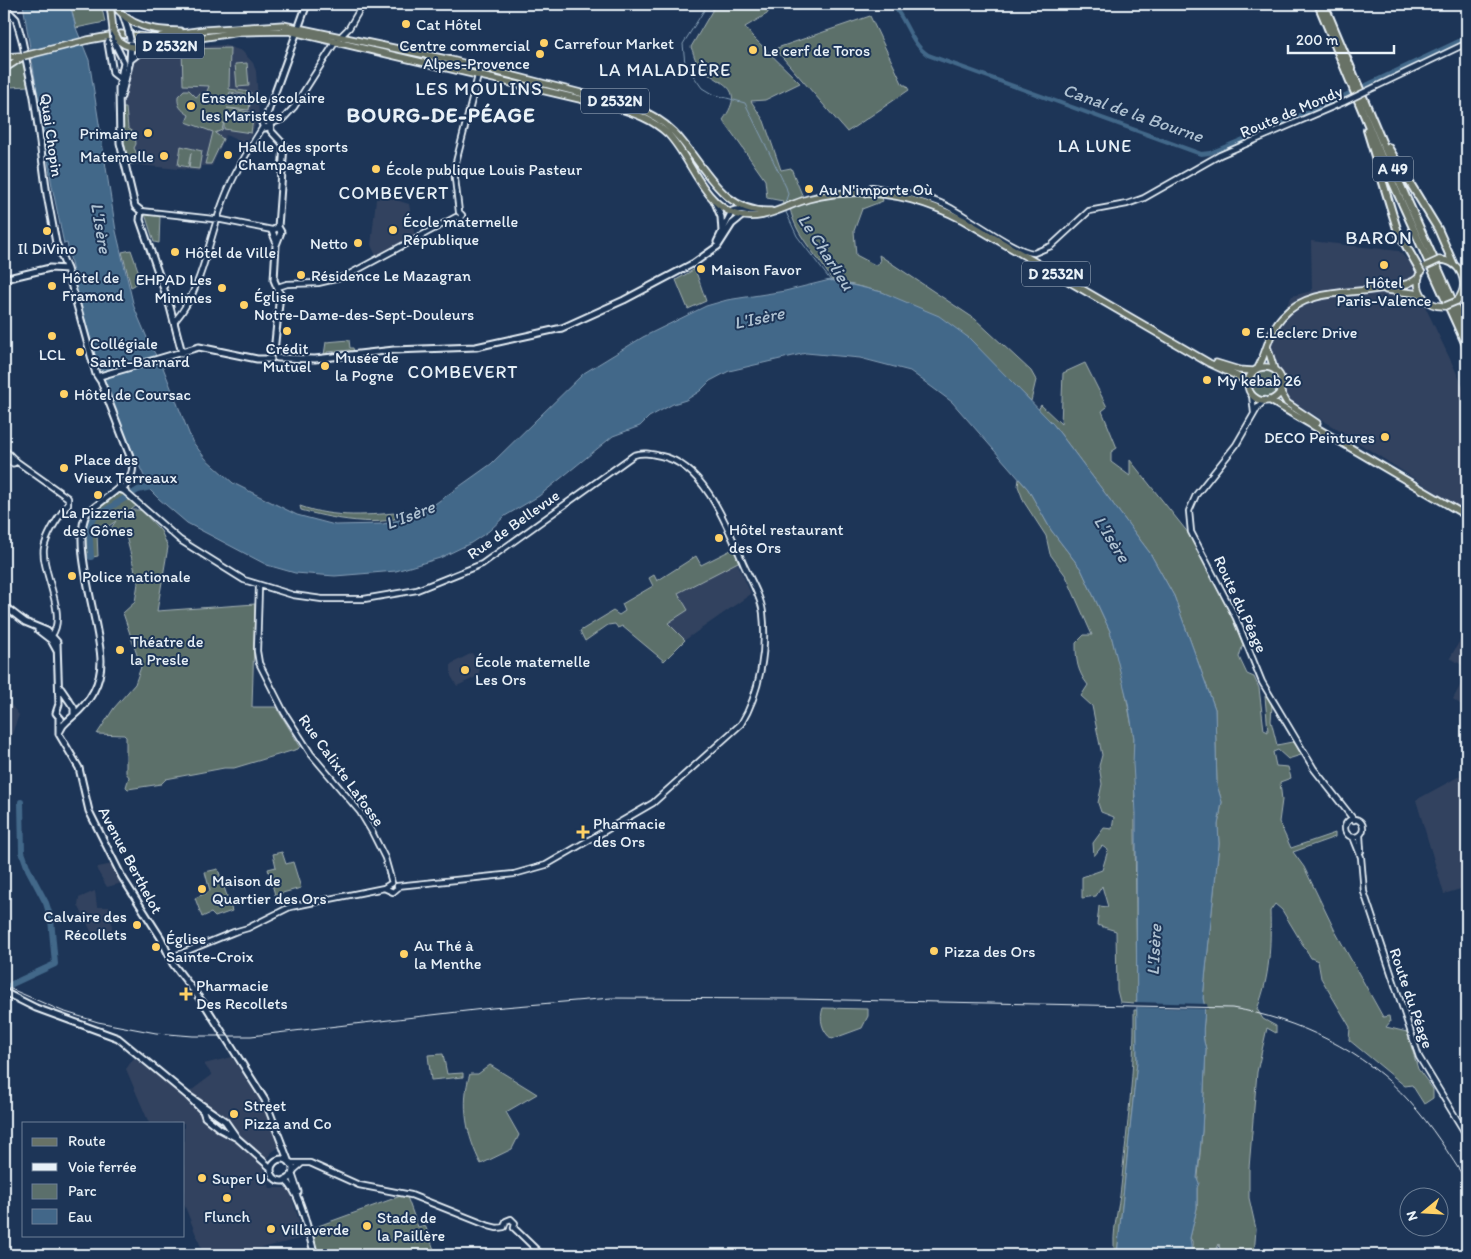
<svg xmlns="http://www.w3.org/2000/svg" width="1471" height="1259" viewBox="0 0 1471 1259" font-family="Itim,sans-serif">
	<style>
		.built { fill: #32425f }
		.green { fill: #5b6f6b; stroke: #a2b0b2 }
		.water { fill: #426789; stroke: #849eb5 }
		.pier { fill: #1d3557 }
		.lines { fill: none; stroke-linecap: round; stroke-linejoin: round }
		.stream { stroke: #849eb5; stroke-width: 1 }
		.canal { stroke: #426789; stroke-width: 4 }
		.river { stroke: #426789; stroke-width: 6 }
		.tertiary-casing { stroke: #e8f1f8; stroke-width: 8 }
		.secondary-casing { stroke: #e8f1f8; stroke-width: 9 }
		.primary-casing { stroke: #e8f1f8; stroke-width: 9 }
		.motorway-casing { stroke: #e8f1f8; stroke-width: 10 }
		.tertiary { stroke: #1d3557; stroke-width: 4.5 }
		.secondary { stroke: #1d3557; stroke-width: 5 }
		.primary { stroke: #687266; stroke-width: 5.5 }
		.motorway { stroke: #687266; stroke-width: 6 }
		.rail { stroke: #e8f1f8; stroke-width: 1 }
		.tertiary-bridge-casing { stroke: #e8f1f8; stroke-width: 8; stroke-linecap: butt }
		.secondary-bridge-casing { stroke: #e8f1f8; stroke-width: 9; stroke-linecap: butt }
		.primary-bridge-casing { stroke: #e8f1f8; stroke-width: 9; stroke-linecap: butt }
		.tertiary-bridge { stroke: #1d3557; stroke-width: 4.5 }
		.secondary-bridge { stroke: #1d3557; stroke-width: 5 }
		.primary-bridge { stroke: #687266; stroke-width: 5.5 }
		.poi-dot { fill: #ffd166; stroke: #1d3557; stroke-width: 2 }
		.labels { text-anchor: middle; stroke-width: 4; stroke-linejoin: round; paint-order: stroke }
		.shield { fill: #1d3557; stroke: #abb9c8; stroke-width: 1 }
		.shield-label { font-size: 15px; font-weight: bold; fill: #e8f1f8 }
		.poi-label { font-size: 16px; fill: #e8f1f8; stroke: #1d3557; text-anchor: start }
		.street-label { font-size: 16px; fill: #e8f1f8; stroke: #1d3557 }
		.neighbourhood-label { font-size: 18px; letter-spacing: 1px; fill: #e8f1f8; stroke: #1d3557 }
		.water-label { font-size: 18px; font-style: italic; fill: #aec1d1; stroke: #1d3557 }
		.quarter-label { font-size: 19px; letter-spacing: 1px; fill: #e8f1f8; stroke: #1d3557 }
		.district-label { font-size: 21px; font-weight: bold; letter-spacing: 1px; fill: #e8f1f8; stroke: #1d3557 }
	</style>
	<rect width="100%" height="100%" fill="#1d3557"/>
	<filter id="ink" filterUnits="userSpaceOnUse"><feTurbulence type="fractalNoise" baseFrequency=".02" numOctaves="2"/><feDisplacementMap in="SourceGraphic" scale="10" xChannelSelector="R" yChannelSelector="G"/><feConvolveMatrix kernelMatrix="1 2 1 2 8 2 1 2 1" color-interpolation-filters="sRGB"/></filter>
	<g filter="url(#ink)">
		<path class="built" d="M224 45 242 51 253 63 256 71 259 115 252 134 245 144 226 135 212 166H202L199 171 128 164 124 143 123 103 135 61 149 49Z
			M380 192 386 197 409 204 415 237 377 258 371 245 376 199H379Z
			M1311 241 1399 251 1416 270 1418 295 1423 302 1467 395V512L1283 395 1268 352 1278 322 1292 296 1312 291Z
			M737 562 751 594 685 640 668 623 688 610 678 593Z
			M1467 628V668L1450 658Z
			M472 653 480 668 478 676 457 686 451 676V664Z
			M1467 673V709L1453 699Z
			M4 696 19 715 4 755Z
			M1467 772V887L1444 894 1416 800Z
			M113 864 122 883 107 887 97 870 98 867Z
			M95 891 97 907H111L112 930 94 937 78 905 79 898Z
			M232 1057 267 1112 279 1147 271 1153 263 1165 270 1188H289L304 1238 257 1249 256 1255H204L184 1204V1123H149L126 1069 134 1058 184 1096 212 1075 204 1064Z"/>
		<path class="green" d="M70 4H101L105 22 76 28Z
			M716 4H773L767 14 745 27 752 36 800 83 765 100 751 101 764 121 781 170 791 168 805 202 843 196 881 195 883 201 862 209 854 231 856 255 875 265 880 262 879 255 975 319 1031 371 1036 380 1031 401 996 369 969 338 882 292 832 280C816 252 793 235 789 202L782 205 783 201 767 198 765 180 723 120C750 82 712 85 697 62 694 58 693 51 691 47Z
			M870 16 903 85H906L909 90 847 132 777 51V48Z
			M230 48 229 89 251 92 250 95 230 92 229 94 251 97 249 110 227 108 254 113 251 133 224 129V122L222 130 215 133 223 139 211 164H205L213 132 186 122 189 115C181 110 177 106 178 96L184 90H189L196 97 200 94 205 97 209 86 183 85 182 49Z
			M23 60 28 86 10 87 9 69Z
			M247 63 249 86 237 87 235 64Z
			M123 108H126L128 128 135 133 136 144 134 148 137 154 134 164H128L124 143Z
			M181 146 202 151 199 169 189 168 191 153 188 167 178 165Z
			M145 214 160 216 159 243 154 242Z
			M131 250 139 273 135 285 131 287 122 252Z
			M695 269 706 301 688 309 676 280Z
			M349 340 350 348H353L354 352 350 353V350L327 352V355H324L326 342Z
			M1085 363 1107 407 1102 411 1117 448 1111 452V462L1130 476V460L1189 534 1230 613 1243 644 1239 657 1247 674 1254 677 1259 688 1264 730 1268 732 1265 696 1269 697 1272 706 1271 721 1277 745 1292 742 1296 743 1301 755 1288 759 1278 750 1273 752 1276 766 1288 767 1291 778 1280 782 1282 800 1279 822 1291 848 1335 833V837L1293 852 1304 867 1335 931 1383 1017 1389 1016 1390 1022 1386 1027 1407 1032 1418 1069 1433 1089V1098L1424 1104 1412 1085 1405 1086 1349 1040 1350 1027 1321 978 1318 961 1311 958 1282 910 1275 904 1270 911C1271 945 1270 977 1257 1009L1263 1019 1276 1026V1033L1267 1028 1257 1072 1249 1168V1198L1256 1229 1254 1255H1221L1219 1244 1214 1255H1192V1241L1190 1238 1197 1208V1187L1202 1131 1206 1049C1199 1029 1208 1017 1203 998L1219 844 1218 825 1222 802 1217 785 1215 709 1174 596 1150 553 1053 424 1038 410 1041 405 1061 424 1063 373Z
			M1252 384a13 13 0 1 1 26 0a13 13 0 1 1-26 0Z
			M1019 479 1028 489 1051 530 1081 569 1110 631 1124 684 1134 738 1137 1000 1135 1003 1120 1002 1117 990 1116 931 1097 925 1099 906 1108 907 1102 886 1096 896 1082 898V877L1102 870 1108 850 1102 846 1094 856 1093 843 1104 828 1112 829 1114 817 1101 812 1098 803 1102 784 1099 766 1102 755 1092 706 1081 696 1088 685C1077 671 1076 660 1076 643L1084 635H1092L1066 576 1050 554 1046 536 1024 502 1018 486Z
			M129 487 137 505 131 510H141L161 531 168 547 157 611 255 604 252 707H276L300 746 298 749 234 768H224L166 779 161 784 128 789 126 787 129 777 126 773V737L124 735 97 734 114 708 135 684 141 667 123 613 135 602 138 583 126 536 111 528 116 521 97 534 98 556 88 558C80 513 92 508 129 487Z
			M300 506C335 519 370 515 407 512 389 531 324 517 301 510Z
			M735 548 740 561 678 593 688 610 668 623 685 640 664 661 622 626 618 628 615 624 608 625 585 641 580 631 613 611 619 615 625 611 622 604 653 586 649 578 654 575 657 581 696 556 701 565Z
			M282 852 286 864 293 862 301 888 275 895 268 869 276 867 273 854Z
			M218 869 232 911 215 917 211 913 202 917 195 898 210 891 205 872Z
			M823 1008 868 1009V1016L862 1028 832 1039C822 1032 819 1019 823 1008Z
			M1134 1010H1137V1062L1117 1255H1115C1111 1232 1119 1209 1121 1187 1127 1128 1135 1069 1134 1010Z
			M443 1054 447 1074 463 1073V1077L431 1080 428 1055Z
			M490 1065 537 1094 506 1112 519 1135 512 1149 481 1164C467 1137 460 1104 470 1074H478Z
			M406 1194 418 1227 425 1225 436 1255H317L310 1229Z"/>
		<path class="water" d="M23 4H70L76 28 89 60 116 231 134 307 151 347 162 365 192 441 205 458 233 483 297 515 335 525 383 524 411 517 425 511 491 464 584 373 643 337 706 306 727 300 785 291 830 280 882 292 939 316 969 338 1053 424 1150 553 1174 596 1215 709 1217 785 1222 802 1218 825 1219 844 1203 998C1208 1017 1199 1029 1206 1049L1202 1131 1197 1178 1199 1183 1197 1188V1208L1190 1238 1192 1255H1117L1137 1062 1136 813 1133 764 1134 738 1128 703 1110 631 1081 569 1051 530 1028 489 952 402 910 371 860 358 806 353 729 371 710 381 700 391 686 400 673 404 649 417 640 426 613 436 539 496 505 516 489 531 471 543 440 558 396 571 335 576 295 573 267 565 187 523 159 499 147 487 144 476 116 417 104 383V372L99 369 72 275 73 272 67 243 64 244 52 186Z"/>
		<path class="pier" d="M1134 1002 1207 1004 1208 1009 1134 1007Z"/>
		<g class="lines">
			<path class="stream" d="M708 4 683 44 685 64 702 88 712 94 745 103 786 187 788 194 784 206
				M785 210 797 236 831 281"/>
			<path class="canal" d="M892 4C907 20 910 43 928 55L1201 154 1210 153 1324 105 1467 37"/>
			<path class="river" d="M91 557 89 526 93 518 138 490 155 486
				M4 991 12 984 55 964 51 919 46 903 28 869 22 852 21 802"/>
			<g class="tertiary-casing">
				<path id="tertiary" d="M1375 87 1467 43
					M270 124 283 119 294 107 336 41 349 28 363 4
					M872 187C897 191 924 195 947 206 966 215 1017 253 1034 253L1051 246 1089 211 1127 204 1144 198 1220 155 1344 102
					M141 211 222 220 272 230
					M459 219 462 215 459 212 454 170 480 68
					M278 287 287 284 318 283 344 277 456 217
					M175 321C203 288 208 241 223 202 233 175 248 151 263 127
					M1252 395 1254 413
					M1265 400 1258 407 1236 445 1196 495 1189 511 1191 532 1236 618 1262 682 1314 769 1354 820
					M4 449 13 458
					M10.5 461a2.5 2.5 0 1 1 5 0a2.5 2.5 0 1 1-5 0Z
					M16 461 68 498V504C59 516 47 534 44 548 40 568 68 615 52 635
					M123 490 180 540 244 580 293 595 322 599H364L417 590 482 564 634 455C643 452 651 454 661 456 705 465 727 526 743 563 750 579 761 596 763 613 767 649 760 693 741 724L653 803 546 865 514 874 397 886
					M259 587 257 651 259 663 284 712 311 754 360 812 372 832 385 858 392 883
					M1345 828a9 9 0 1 1 18 0a9 9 0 1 1-18 0Z
					M1360 835 1361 851
					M1353 837 1361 857 1364 892 1419 1057 1467 1136
					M384 888 393 892 400 886
					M170 958 234 932 248 928 290 907 384 888 392 883
					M290 1163H310L359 1185 411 1195 489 1226 497 1228 504 1227
					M293 1171 301 1164
					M504 1227 506 1221 511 1219 515 1223 514 1228
					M514 1228 542 1255"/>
			</g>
			<g class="secondary-casing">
				<path id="secondary" d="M4 7 16 19 22 40 34 97 47 195 56 243 67 269 96 374 100 380
					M123 15 128 30
					M111 35 108 43 113 73 122 80
					M114 42 124 62 119 88 120 143 135 206 141 211 140 220 170 307 182 353
					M130 60 145 48
					M121 97 130 61 131 44
					M265 120 270 123 271 131 284 145 278 227
					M269 127 264 128 262 123 265 120 307 4
					M714 200 721 217 722 232
					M276 241 272 231 278 227
					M717 242 732 211C740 207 747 212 756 211
					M4 279 50 268 67 269
					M274 352 280 294 274 280 276 245 281 232 278 227
					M277 358 315 359 394 350 476 347 562 328 624 300 694 263 718 246 732 224 742 216
					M100 376 199 347 257 359H271
					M100 379 133 464C133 473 129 484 122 490L119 488
					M8 609 25 622 47 631 57 642 59 704 56 713 61 719
					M38 630 51 640 57 651
					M61 689 74 708V715
					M59 718V734L79 768 89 811 122 877 161 938 173 964 207 1008 265 1100 288 1160
					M60 731C63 723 67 722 72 717 89 703 101 684 101 661 101 627 70 541 87 513L119 488 120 483 130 477
					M4 992 36 1008 118 1038 187 1095 203 1111 205 1117 220 1129 237 1138
					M190 1097 225 1121 237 1138 271 1168
					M271 1170a11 11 0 1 1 22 0a11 11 0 1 1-22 0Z
					M292 1174 298 1192
					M285 1180C302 1193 308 1234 315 1255"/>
			</g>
			<g class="primary-casing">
				<path id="primary" d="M110 4 113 30
					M114 4C128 27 155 31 180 31
					M161 36 205 30 283 25 451 60 632 106C648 112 662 120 674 132 704 163 721 214 771 211
					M88 40 121 34 179 41 240 32 289 31 614 107C634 113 652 119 668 134 691 158 702 202 735 214 761 223 784 206 808 199 862 185 913 194 963 220L1209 363 1241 378 1248 385
					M119 41C135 55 171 47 190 43
					M4 57 19 56
					M4 69 24 56
					M1439 260C1461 260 1471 284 1457 301
					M1419 275C1415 293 1427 307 1445 306
					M1386 290 1421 294
					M1268 349 1274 369
					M1216 363 1239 370 1254 371
					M1248 384a17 17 0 1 1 34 0a17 17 0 1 1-34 0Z
					M1258 368C1267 352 1269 331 1282 317 1308 287 1355 295 1390 287 1401 285 1410 285 1419 277
					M1280 391 1287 403 1317 423
					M1269 400 1467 516"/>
			</g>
			<g class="motorway-casing">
				<path id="motorway" d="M1318 4 1386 168 1467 347
					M1324 4 1393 168 1467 333
					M1367 130 1398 232 1421 272
					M1388 147 1438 229 1453 263"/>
			</g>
			<use href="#tertiary" class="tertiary"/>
			<use href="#secondary" class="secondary"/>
			<use href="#primary" class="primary"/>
			<use href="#motorway" class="motorway"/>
			<path class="rail" d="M4 986 62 1011 98 1022 156 1033 193 1036H251L492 1008 611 998 795 999 1232 1008C1297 1019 1365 1051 1409 1101 1432 1126 1449 1154 1467 1182"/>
			<g class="tertiary-bridge-casing">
				<path id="tertiary-bridge" d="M1344 102 1375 87"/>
			</g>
			<g class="secondary-bridge-casing">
				<path id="secondary-bridge" d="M113 30 114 42
					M128 30 130 39"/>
			</g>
			<g class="primary-bridge-casing">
				<path id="primary-bridge" d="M113 30 119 41
					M24 56 88 40
					M1426 266 1439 260
					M1445 306 1457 301"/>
			</g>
			<use href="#tertiary-bridge" class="tertiary-bridge"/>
			<use href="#secondary-bridge" class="secondary-bridge"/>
			<use href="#primary-bridge" class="primary-bridge"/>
		</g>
	</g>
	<g class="poi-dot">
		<circle cx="406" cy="24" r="5"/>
		<circle cx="544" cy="43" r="5"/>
		<circle cx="753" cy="50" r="5"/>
		<circle cx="540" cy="54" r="5"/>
		<circle cx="191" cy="106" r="5"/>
		<circle cx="148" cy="133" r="5"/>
		<circle cx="228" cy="155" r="5"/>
		<circle cx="164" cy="156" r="5"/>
		<circle cx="376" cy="169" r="5"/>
		<circle cx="809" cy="189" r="5"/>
		<circle cx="393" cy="230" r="5"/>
		<circle cx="47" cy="231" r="5"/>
		<circle cx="358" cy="243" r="5"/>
		<circle cx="175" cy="252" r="5"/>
		<circle cx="1384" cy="265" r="5"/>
		<circle cx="701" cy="269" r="5"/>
		<circle cx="301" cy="275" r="5"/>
		<circle cx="52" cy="286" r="5"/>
		<circle cx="222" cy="288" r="5"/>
		<circle cx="244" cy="305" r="5"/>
		<circle cx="287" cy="331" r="5"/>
		<circle cx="1246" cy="332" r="5"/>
		<circle cx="52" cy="336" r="5"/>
		<circle cx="80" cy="352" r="5"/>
		<circle cx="325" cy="366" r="5"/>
		<circle cx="1207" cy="380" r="5"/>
		<circle cx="64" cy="394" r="5"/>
		<circle cx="1385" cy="437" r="5"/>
		<circle cx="64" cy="468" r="5"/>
		<circle cx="98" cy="495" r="5"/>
		<circle cx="719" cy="538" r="5"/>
		<circle cx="72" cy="576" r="5"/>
		<circle cx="120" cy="650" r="5"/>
		<circle cx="465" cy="670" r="5"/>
		<path d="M580.5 824.5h5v5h5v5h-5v5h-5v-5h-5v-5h5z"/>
		<circle cx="202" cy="889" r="5"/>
		<circle cx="137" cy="925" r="5"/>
		<circle cx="156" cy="947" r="5"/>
		<circle cx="934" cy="951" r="5"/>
		<circle cx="404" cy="954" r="5"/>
		<path d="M183.5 986.5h5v5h5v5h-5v5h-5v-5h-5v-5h5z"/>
		<circle cx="234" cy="1114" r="5"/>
		<circle cx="202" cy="1178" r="5"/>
		<circle cx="227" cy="1198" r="5"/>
		<circle cx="367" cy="1226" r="5"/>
		<circle cx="271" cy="1229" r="5"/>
	</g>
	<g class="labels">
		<g class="shield">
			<rect x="136" y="33.5" width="68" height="25" rx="4"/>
			<rect x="581" y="88.5" width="68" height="25" rx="4"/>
			<rect x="1373" y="156.5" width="40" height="25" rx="4"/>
			<rect x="1022" y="261.5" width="68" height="25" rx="4"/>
		</g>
		<g class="shield-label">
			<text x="170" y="51">D 2532N</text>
			<text x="615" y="106">D 2532N</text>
			<text x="1393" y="174">A 49</text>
			<text x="1056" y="279">D 2532N</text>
		</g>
		<g class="poi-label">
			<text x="416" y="30">Cat Hôtel</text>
			<text x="554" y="49">Carrefour Market</text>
			<text x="530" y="51" text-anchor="end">Centre commercial<tspan x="530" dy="18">Alpes-Provence</tspan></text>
			<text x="763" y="56">Le cerf de Toros</text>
			<text x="201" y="103">Ensemble scolaire<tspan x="201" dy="18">les Maristes</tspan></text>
			<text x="138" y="139" text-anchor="end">Primaire</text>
			<text x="238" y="152">Halle des sports<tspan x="238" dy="18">Champagnat</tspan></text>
			<text x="154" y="162" text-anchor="end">Maternelle</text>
			<text x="386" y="175">École publique Louis Pasteur</text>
			<text x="819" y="195">Au N'importe Où</text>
			<text x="403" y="227">École maternelle<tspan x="403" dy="18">République</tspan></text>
			<text x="348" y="249" text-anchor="end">Netto</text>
			<text x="47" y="254" text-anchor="middle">Il DiVino</text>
			<text x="185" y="258">Hôtel de Ville</text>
			<text x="711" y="275">Maison Favor</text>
			<text x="311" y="281">Résidence Le Mazagran</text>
			<text x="62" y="283">Hôtel de<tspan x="62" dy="18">Framond</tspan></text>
			<text x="212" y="285" text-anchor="end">EHPAD Les<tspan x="212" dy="18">Minimes</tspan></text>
			<text x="1384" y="288" text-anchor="middle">Hôtel<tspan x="1384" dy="18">Paris-Valence</tspan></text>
			<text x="254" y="302">Église<tspan x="254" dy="18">Notre-Dame-des-Sept-Douleurs</tspan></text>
			<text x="1256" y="338">E.Leclerc Drive</text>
			<text x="90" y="349">Collégiale<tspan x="90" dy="18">Saint-Barnard</tspan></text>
			<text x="287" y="354" text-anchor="middle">Crédit<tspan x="287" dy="18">Mutuel</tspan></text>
			<text x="52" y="360" text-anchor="middle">LCL</text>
			<text x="335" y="363">Musée de<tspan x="335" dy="18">la Pogne</tspan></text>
			<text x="1217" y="386">My kebab 26</text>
			<text x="74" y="400">Hôtel de Coursac</text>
			<text x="1375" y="443" text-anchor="end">DECO Peintures</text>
			<text x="74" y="465">Place des<tspan x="74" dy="18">Vieux Terreaux</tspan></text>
			<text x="98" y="518" text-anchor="middle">La Pizzeria<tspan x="98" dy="18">des Gônes</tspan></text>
			<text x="729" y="535">Hôtel restaurant<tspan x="729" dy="18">des Ors</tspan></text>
			<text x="82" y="582">Police nationale</text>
			<text x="130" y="647">Théatre de<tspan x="130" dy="18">la Presle</tspan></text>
			<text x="475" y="667">École maternelle<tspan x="475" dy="18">Les Ors</tspan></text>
			<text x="593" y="829">Pharmacie<tspan x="593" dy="18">des Ors</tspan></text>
			<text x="212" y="886">Maison de<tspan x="212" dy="18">Quartier des Ors</tspan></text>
			<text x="127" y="922" text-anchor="end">Calvaire des<tspan x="127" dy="18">Récollets</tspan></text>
			<text x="166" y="944">Église<tspan x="166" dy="18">Sainte-Croix</tspan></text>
			<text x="414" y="951">Au Thé à<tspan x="414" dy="18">la Menthe</tspan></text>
			<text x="944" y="957">Pizza des Ors</text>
			<text x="196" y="991">Pharmacie<tspan x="196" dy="18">Des Recollets</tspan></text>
			<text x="244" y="1111">Street<tspan x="244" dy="18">Pizza and Co</tspan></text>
			<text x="212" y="1184">Super U</text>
			<text x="227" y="1222" text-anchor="middle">Flunch</text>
			<text x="377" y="1223">Stade de<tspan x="377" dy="18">la Paillère</tspan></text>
			<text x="281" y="1235">Villaverde</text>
		</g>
		<g class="street-label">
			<text transform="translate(1291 111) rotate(-23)" y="6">Route de Mondy</text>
			<text transform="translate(52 135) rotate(82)" y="6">Quai Chopin</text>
			<text transform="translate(513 524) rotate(-35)" y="6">Rue de Bellevue</text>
			<text transform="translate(1241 604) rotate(65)" y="6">Route du Péage</text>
			<text transform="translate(342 770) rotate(54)" y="6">Rue Calixte Lafosse</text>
			<text transform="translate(131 860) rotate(62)" y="6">Avenue Berthelot</text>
			<text transform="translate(1412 998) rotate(71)" y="6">Route du Péage</text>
		</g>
		<g class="neighbourhood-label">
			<text x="665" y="76">LA MALADIÈRE</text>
			<text x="1095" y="152">LA LUNE</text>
			<text x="394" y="199">COMBEVERT</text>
			<text x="463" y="378">COMBEVERT</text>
		</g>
		<g class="water-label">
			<text transform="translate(1133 113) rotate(19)" y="6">Canal de la Bourne</text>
			<text transform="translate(101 228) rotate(80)" y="6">L'Isère</text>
			<text transform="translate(826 252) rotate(57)" y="6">Le Charlieu</text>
			<text transform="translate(759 318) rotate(-12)" y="6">L'Isère</text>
			<text transform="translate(410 515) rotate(-21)" y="6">L'Isère</text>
			<text transform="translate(1112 539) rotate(58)" y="6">L'Isère</text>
			<text transform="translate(1154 950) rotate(-87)" y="6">L'Isère</text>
		</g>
		<g class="quarter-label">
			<text x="479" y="95">LES MOULINS</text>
			<text x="1379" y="244">BARON</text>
		</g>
		<g class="district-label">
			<text x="441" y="122">BOURG-DE-PÉAGE</text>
		</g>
	</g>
	<rect width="1471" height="1259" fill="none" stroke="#1d3557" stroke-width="20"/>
	<rect x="10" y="10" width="1451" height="1239" fill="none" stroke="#e8f1f8" stroke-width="2" filter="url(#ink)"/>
	<rect x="22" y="1122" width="162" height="115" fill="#1d3557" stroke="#6e8097"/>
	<rect x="32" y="1138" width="25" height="8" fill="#687266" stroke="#6e8097"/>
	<text x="68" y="1146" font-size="15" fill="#e8f1f8">Route</text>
	<rect x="32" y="1163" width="25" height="8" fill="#e8f1f8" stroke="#6e8097"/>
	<text x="68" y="1172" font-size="15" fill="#e8f1f8">Voie ferrée</text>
	<rect x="32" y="1184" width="25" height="15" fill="#5b6f6b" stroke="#6e8097"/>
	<text x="68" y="1196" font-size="15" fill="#e8f1f8">Parc</text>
	<rect x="32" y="1209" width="25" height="15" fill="#426789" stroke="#6e8097"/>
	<text x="68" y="1222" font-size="15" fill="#e8f1f8">Eau</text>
	<g transform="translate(1424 1212) rotate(252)"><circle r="24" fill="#1d3557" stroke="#6e8097"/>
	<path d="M0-4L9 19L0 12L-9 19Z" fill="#ffd166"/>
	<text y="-8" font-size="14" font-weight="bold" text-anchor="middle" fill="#e8f1f8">N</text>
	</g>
	<path d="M1288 45v8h106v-8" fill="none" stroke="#e8f1f8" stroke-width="2.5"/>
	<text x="1296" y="45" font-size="15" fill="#e8f1f8" stroke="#1d3557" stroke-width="4" paint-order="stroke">200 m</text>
</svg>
